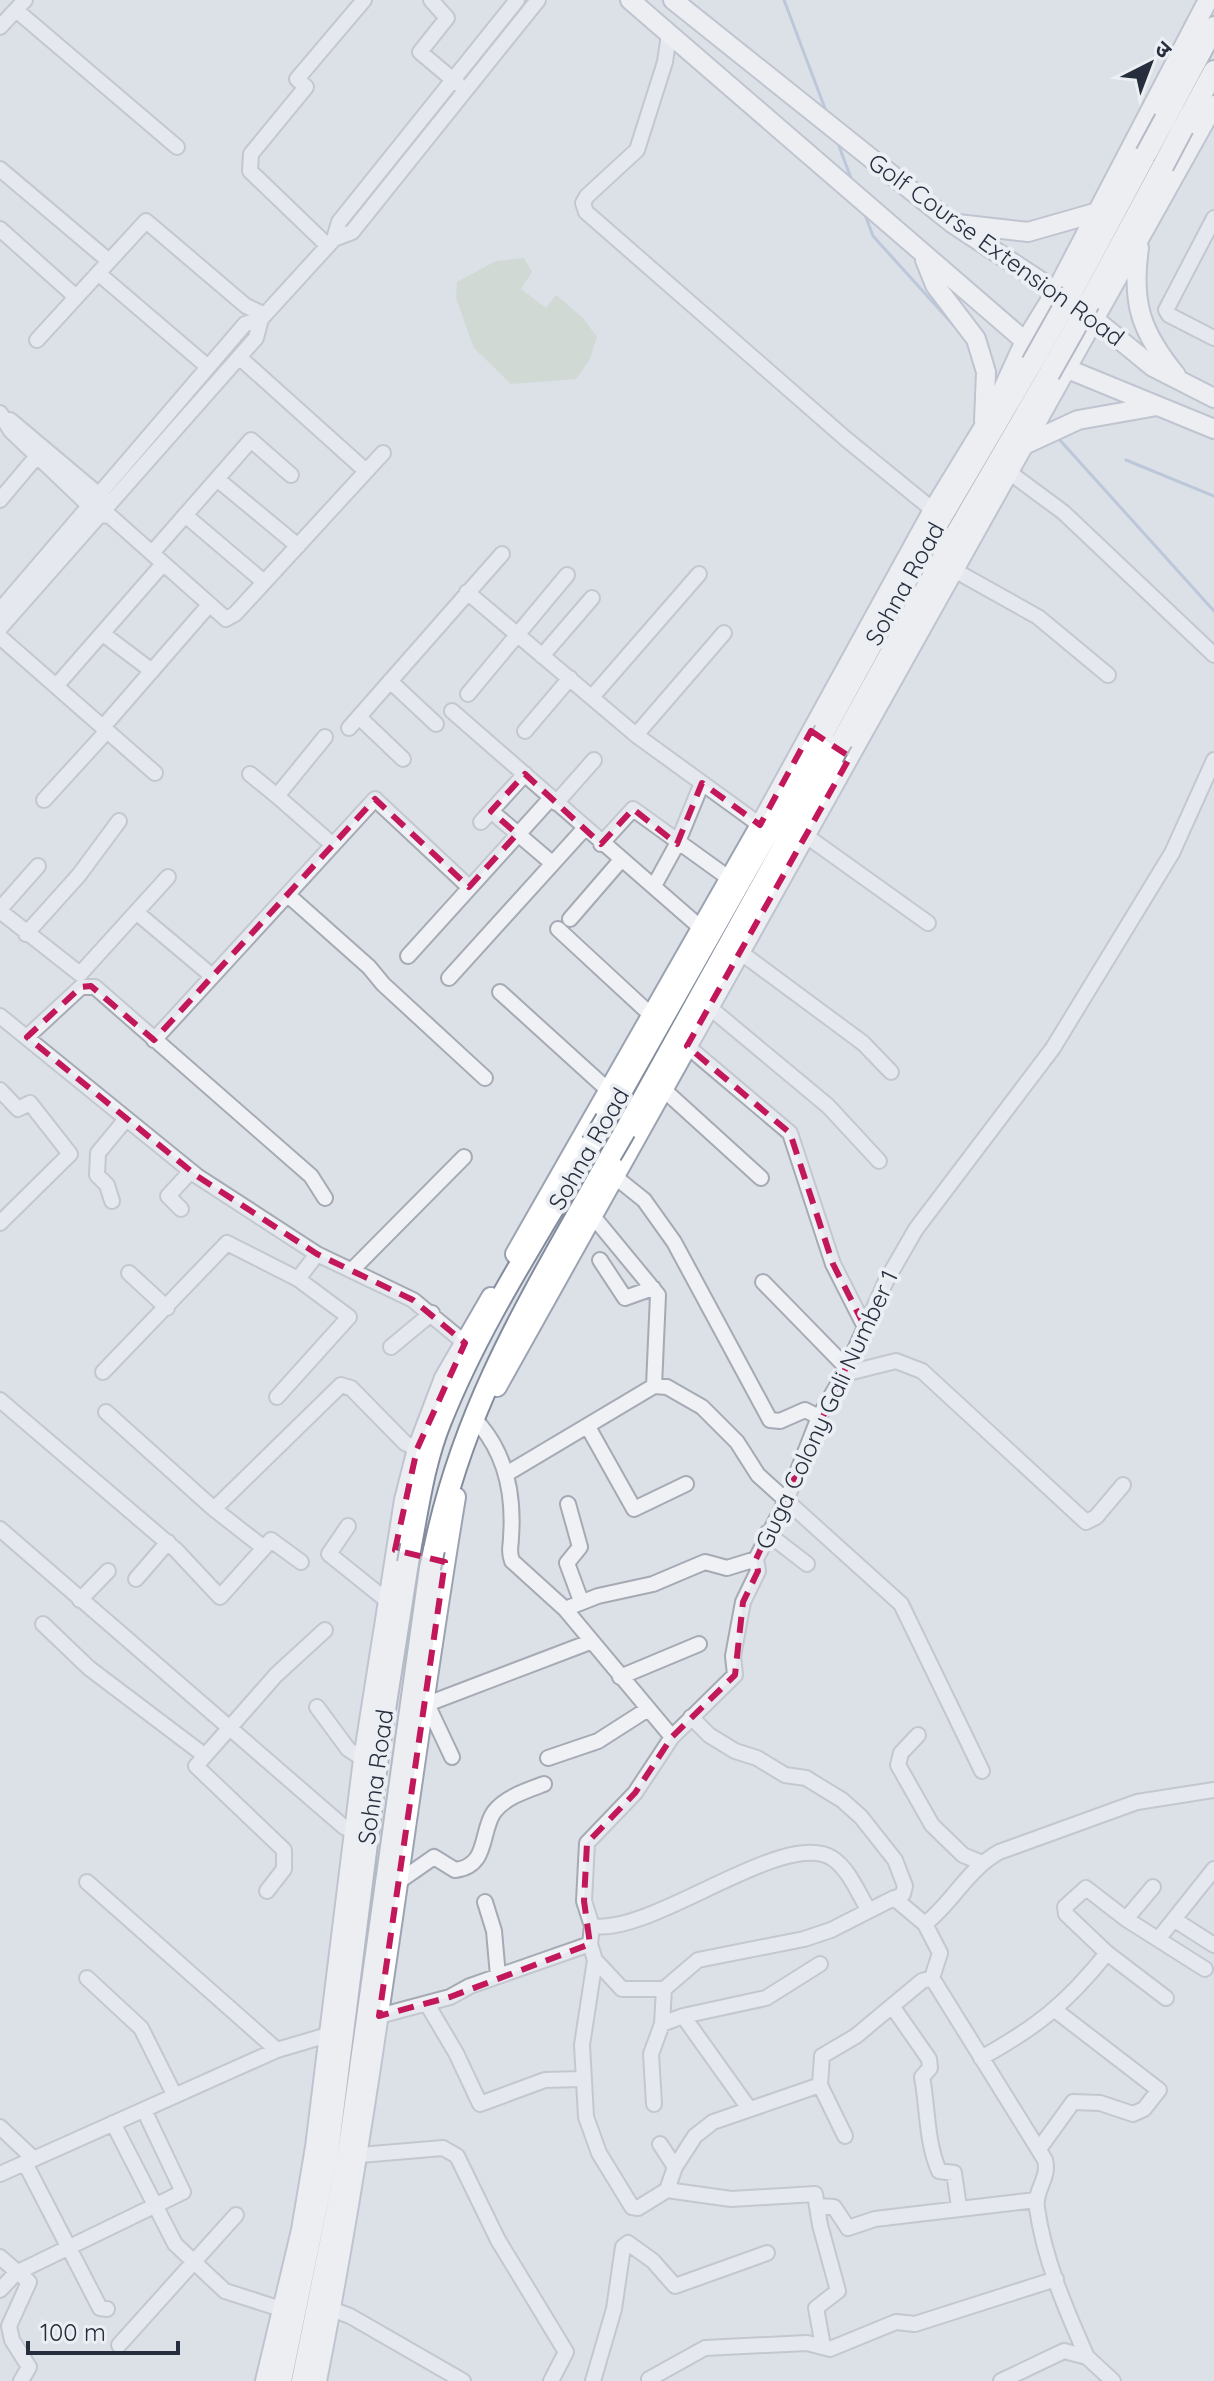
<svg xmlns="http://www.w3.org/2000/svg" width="1214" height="2381" viewBox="0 0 1214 2381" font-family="Quicksand,'Noto Sans Devanagari',sans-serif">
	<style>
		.green { fill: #c1d1bd }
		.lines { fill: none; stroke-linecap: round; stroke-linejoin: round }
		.stream { stroke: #96abc8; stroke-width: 3 }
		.minor-casing { stroke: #a5aab4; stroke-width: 18 }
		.major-casing { stroke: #9ba3b3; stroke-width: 22 }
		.highway-casing { stroke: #838c9d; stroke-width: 24 }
		.minor { stroke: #eff1f5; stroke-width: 14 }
		.major { stroke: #fff; stroke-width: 18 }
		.highway { stroke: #fff; stroke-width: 20 }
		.highway-bridge-casing { stroke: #838c9d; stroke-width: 24; stroke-linecap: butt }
		.highway-bridge { stroke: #fff; stroke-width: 20 }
		.marked { fill: none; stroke: #c2185b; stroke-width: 6; stroke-dasharray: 16 10; stroke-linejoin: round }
		.labels { text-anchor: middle; stroke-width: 8; stroke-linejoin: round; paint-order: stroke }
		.street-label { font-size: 24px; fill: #262d3d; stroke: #ebeff4 }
	</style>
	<rect width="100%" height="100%" fill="#dce0e7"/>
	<path class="green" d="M524 258 532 272 521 289 546 308 556 295 583 318 597 337 589 361 576 379 511 384 474 348 456 298 457 282 496 261Z"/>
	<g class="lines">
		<path class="stream" d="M784 0 826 111
			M839 146 852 181
			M864 212 873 236 958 330
			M1058 438 1214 611
			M1126 460 1214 496"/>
		<g class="minor-casing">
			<path id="minor" d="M431 0 447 18 420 52 458 84
				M16 10 177 147
				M0 27 25 0
				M669 34 665 62 637 150 587 196 583 203 586 212 846 439 933 510
				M0 169 109 261
				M1214 218 1166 310 1169 315 1214 338
				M0 229 76 297
				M334 239 352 232 538 0
				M328 246 250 171 251 154 306 87 297 79 364 0
				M98 273 208 367
				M37 340 146 221 246 306 265 315
				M239 357 366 471
				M0 413 11 431 99 515 110 516 226 619 235 614 383 453
				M10 420 104 499
				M1009 472 1063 512 1214 655
				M217 479 298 546
				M0 500 37 456
				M185 515 264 582
				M152 553 251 440 291 475
				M954 570 1038 617 1108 675
				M467 592 636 735 760 825
				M0 610 245 324 261 319
				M0 628 256 338 261 319 334 239 339 222 517 0
				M103 634 152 671
				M0 637 155 773
				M542 656 592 598
				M390 681 436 724
				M57 685 162 565
				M468 694 567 575
				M592 697 699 574
				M452 711 701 928
				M359 717 403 759
				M103 727 209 605
				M349 728 502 554
				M525 731 570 678
				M636 735 724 633
				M325 737 277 796 333 845
				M250 774 277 796
				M44 800 107 731
				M556 803 594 760
				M491 811 552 863
				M481 822 525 774
				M805 835 928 923
				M601 844 633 809 730 879
				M654 886 677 844 702 783
				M288 895 369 967 383 984 485 1078
				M0 909 38 866
				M0 911 80 974 168 877
				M136 912 211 975
				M570 919 621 860
				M558 929 651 1015
				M26 934 79 875 119 821
				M740 952 863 1043 891 1072
				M408 956 551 798
				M449 978 584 829
				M500 992 608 1090
				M709 1007 828 1106 879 1161
				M0 1016 197 1176 317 1254 413 1300 465 1343
				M27 1037 81 987H95L311 1176 325 1198
				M154 1040 375 799 469 887
				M687 1046 790 1133 833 1264 865 1327
				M663 1089 761 1178
				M0 1090 18 1109 30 1103 70 1154 0 1223
				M614 1176 644 1200 674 1242 770 1420 780 1421 805 1410 819 1417
				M112 1201 107 1185 97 1175 98 1153 126 1119
				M181 1209 168 1196 191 1171
				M592 1215 658 1295 654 1386
				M600 1260 625 1298 653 1288
				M352 1270 464 1157
				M129 1273 167 1308
				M298 1279 317 1254
				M763 1282 847 1368
				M391 1347 432 1313
				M103 1372 227 1243 298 1279 349 1317 277 1397
				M844 1374 896 1361 922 1371 1086 1522 1096 1517 1123 1485
				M0 1400 176 1550 220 1597 271 1540 301 1562
				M106 1412 214 1509 264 1548
				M480 1425C506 1456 514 1496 511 1537 511 1548 508 1550 512 1561L565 1609 672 1737
				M588 1427 634 1509 686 1484
				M508 1473 654 1386 667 1387 702 1407 737 1442 758 1475 901 1604 982 1771
				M568 1504 580 1547 567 1563 581 1601
				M214 1509 341 1385 351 1388 405 1443 417 1449
				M348 1526 329 1554 385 1599
				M0 1529 344 1827 356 1833
				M767 1533 807 1564
				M136 1579 168 1542
				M80 1600 108 1571
				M565 1609 598 1596 653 1584 705 1562 727 1568 756 1559
				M43 1624 89 1668 204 1755
				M620 1677 699 1644
				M422 1706 590 1642
				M428 1706 452 1757
				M317 1707 348 1749 363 1759
				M691 1717 709 1735 735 1751 757 1758 785 1775 806 1778 842 1800 861 1817 895 1860 905 1886 903 1894 896 1898
				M918 1735 901 1753 898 1765 932 1825 963 1855 982 1863
				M548 1758 598 1741 648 1709
				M87 1882 277 2050
				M398 1882 434 1857 455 1870C489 1866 480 1832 494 1812 505 1797 528 1790 544 1784
				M267 1891 284 1869V1850L196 1766 276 1675 325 1630
				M485 1902 494 1931 498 1976
				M1126 1919 1153 1887
				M1175 1920 1214 1945
				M592 1926C652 1936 783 1828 832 1858 849 1869 858 1893 868 1909
				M1159 1938 1214 1869
				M595 1960 622 1989H664L698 1960 804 1939 831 1930 894 1898 925 1924
				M87 1978 141 2028 175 2096
				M1166 1998 1107 1953 1066 1914 1065 1907 1086 1888 1126 1919 1205 1969
				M427 2004 456 2053 480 2104 545 2080 582 2079
				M892 2006 929 2059 930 2068 922 2077C928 2109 926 2141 939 2171L954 2173 959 2207
				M379 2016 450 1997 470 1986 590 1944
				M683 2016 748 2107
				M662 2024 683 2016 766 1998 820 1964
				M981 2058C1037 2027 1067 2003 1107 1953
				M820 2085 713 2122 695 2136 675 2167 667 2190 638 2208 632 2207 599 2153 586 2117 582 2045 595 1960 590 1944 592 1926 584 1901 587 1843 635 1793 672 1737 735 1675 733 1656 743 1602 758 1571 756 1559 786 1501 819 1417 844 1374 886 1281 916 1229 1053 1048 1172 853 1214 760
				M654 2104 651 2054 662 2024 664 1989
				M113 2123 175 2244 225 2291 281 2309
				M0 2127 34 2159
				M845 2136 820 2085 822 2056 856 2036 922 1981 932 1978
				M660 2144 675 2167
				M1039 2149 1073 2102 1100 2103 1133 2114 1144 2109 1159 2090 1055 2010
				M360 2155 443 2148 457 2156 498 2240 566 2352 551 2381
				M25 2163 100 2308 107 2309
				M0 2174 277 2050 331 2034
				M667 2190 731 2199 815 2194 820 2225 838 2291 816 2308 823 2346
				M817 2206 834 2207 848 2228 875 2219 1036 2200
				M0 2257 29 2282 9 2326 12 2340 29 2367 21 2381
				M0 2290 16 2273 183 2192 144 2110
				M331 2309 350 2316 463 2381
				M119 2345 236 2215
				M1087 2357C1066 2310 1044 2259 1037 2208 1034 2190 1050 2178 1045 2160L932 1978 940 1953 925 1924C953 1902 967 1870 999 1852L1137 1802 1214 1790
				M649 2379 705 2348 807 2343 830 2349 896 2322 915 2324 1056 2279
				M593 2381 614 2309 623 2247 628 2243 653 2261 675 2286 767 2253
				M1001 2381 1064 2351 1087 2357 1113 2381"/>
		</g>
		<g class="major-casing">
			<path id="major" d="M630 0 1033 348
				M673 0 952 223 1066 298
				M958 224 1028 232 1098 212
				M1139 248C1131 303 1141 332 1176 375
				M925 260 935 285 976 339 986 372 984 421
				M1087 313 1153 367 1214 398
				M1058 365 1214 429
				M1024 445 1078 420 1157 406
				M515 1254 760 825 933 510 991 415 1024 343 1056 291 1208 0
				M497 1387 1214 105
				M265 2381 301 2230 315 2147 363 1759 404 1500 417 1449 444 1378 491 1297
				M317 2381C375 2088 407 1792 456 1497"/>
		</g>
		<g class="highway-casing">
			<path id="highway" d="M1165 119 1214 27
				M1183 128 1214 71
				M1072 292 1146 154
				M1089 303 1163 166
				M825 730 938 523 1032 363
				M842 741 956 534 1049 374
				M606 1119 817 746
				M625 1131 833 757
				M411 1545C419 1503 425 1460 441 1421 480 1323 540 1233 592 1143
				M434 1550C465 1399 537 1288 611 1155
				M281 2381 328 2152 379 1748 408 1563
				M302 2381 348 2154 430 1568"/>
		</g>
		<use href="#minor" class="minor"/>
		<use href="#major" class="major"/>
		<use href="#highway" class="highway"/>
		<g class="highway-bridge-casing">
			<path id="highway-bridge" d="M1146 154 1165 119
				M1163 166 1183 128
				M1032 363 1072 292
				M1049 374 1089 303
				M817 746 825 730
				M833 757 842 741
				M592 1143 606 1119
				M611 1155 625 1131
				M408 1563 411 1545
				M430 1568 434 1550"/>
		</g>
		<use href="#highway-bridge" class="highway-bridge"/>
	</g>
	<path d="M0 0H1214V2381H0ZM811 731 850 757 687 1046 790 1133 833 1264 865 1327 756 1559 758 1571 743 1602 735 1675 672 1737 635 1793 587 1843 584 1901 590 1944 450 1997 379 2016 445 1562 395 1550 417 1449 465 1343 413 1300 317 1254 197 1176 27 1037 81 987 91 986 154 1040 375 799 469 887 517 834 491 811 525 774 601 844 633 809 677 844 702 783 760 825Z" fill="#dce0e7" fill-opacity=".55" fill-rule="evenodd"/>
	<path class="marked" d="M811 731 850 757 687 1046 790 1133 833 1264 865 1327 756 1559 758 1571 743 1602 735 1675 672 1737 635 1793 587 1843 584 1901 590 1944 450 1997 379 2016 445 1562 395 1550 417 1449 465 1343 413 1300 317 1254 197 1176 27 1037 81 987 91 986 154 1040 375 799 469 887 517 834 491 811 525 774 601 844 633 809 677 844 702 783 760 825Z"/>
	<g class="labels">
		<g class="street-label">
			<text transform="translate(996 250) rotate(36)" y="8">Golf Course Extension Road</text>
			<text transform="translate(905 584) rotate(-61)" y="8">Sohna Road</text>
			<text transform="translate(589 1149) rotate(-60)" y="8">Sohna Road</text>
			<text transform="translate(827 1410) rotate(-65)" y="8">Guga Colony Gali Number 1</text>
			<text transform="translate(376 1777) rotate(-82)" y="8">Sohna Road</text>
		</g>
	</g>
	<g transform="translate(1150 64) rotate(42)" stroke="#ebeff4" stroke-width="6" paint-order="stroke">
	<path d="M0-6L14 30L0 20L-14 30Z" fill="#262d3d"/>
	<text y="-12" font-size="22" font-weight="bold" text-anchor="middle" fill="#262d3d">उ</text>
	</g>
	<path d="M28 2341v12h150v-12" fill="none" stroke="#262d3d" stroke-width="4"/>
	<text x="40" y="2341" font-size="24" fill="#262d3d" stroke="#ebeff4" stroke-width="6" paint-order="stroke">100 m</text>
</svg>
